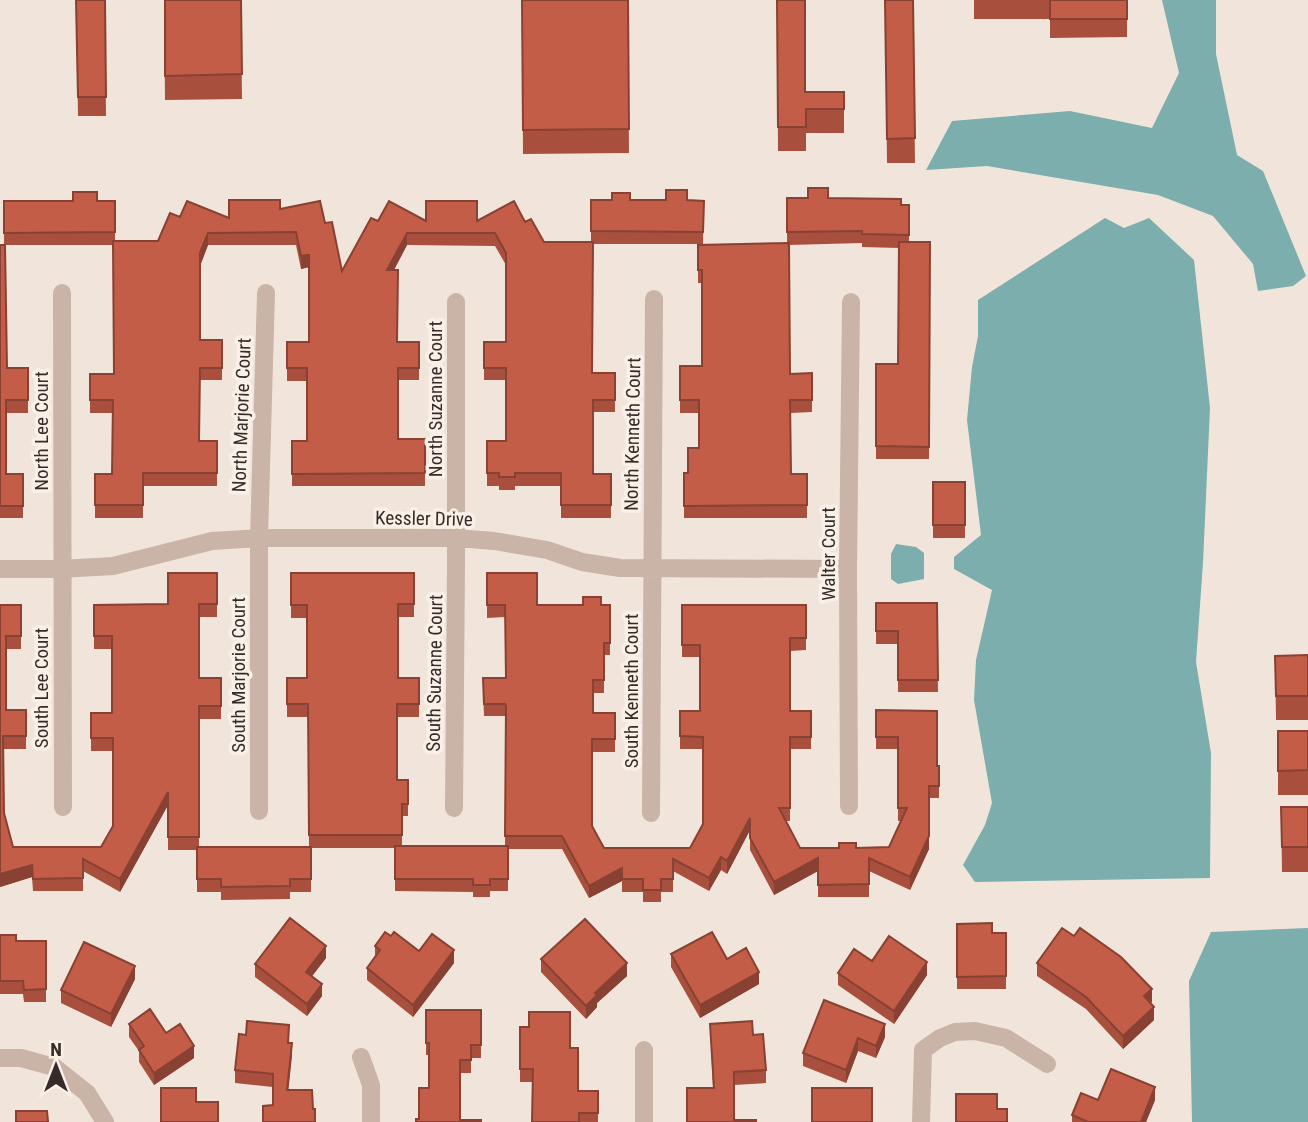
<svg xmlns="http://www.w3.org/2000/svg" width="1308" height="1122" viewBox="0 0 1308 1122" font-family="'Roboto Condensed',sans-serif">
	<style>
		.water { fill: #7baeac }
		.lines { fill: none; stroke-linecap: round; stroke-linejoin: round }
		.minor { stroke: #c9b4a7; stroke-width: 18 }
		.wall { fill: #a8503d }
		.shaded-wall { fill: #884132 }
		.building { fill: #c35d47; stroke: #884132; stroke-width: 2 }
		.labels { text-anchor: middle; stroke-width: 7; stroke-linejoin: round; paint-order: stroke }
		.street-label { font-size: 19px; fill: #362b28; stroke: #f9f0e7 }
	</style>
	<rect width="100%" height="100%" fill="#f1e5db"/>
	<path class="water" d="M1162 0H1216V54L1237 155 1263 171 1306 276 1293 286 1258 291 1253 264 1213 216 1158 195 987 166 926 170 952 121 1070 111 1152 128 1179 73Z
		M1105 218 1124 228 1149 218 1194 260 1210 408 1203 563 1196 662 1211 753 1210 878 975 882 963 865 985 825 992 803 974 700 976 660 992 590 954 569V557L981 535 967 420 972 367 978 336V300Z
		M896 544 916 547 924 553V579L898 584 891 579V554Z
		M1308 928V1122H1192L1189 981 1211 932Z"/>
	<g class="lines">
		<path class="minor" d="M62 293 63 807
			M0 569H61L113 566 212 541 259 538H456L494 541 547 550 582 562 620 568 848 569
			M849 806 848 569 851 302
			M454 808 456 564V302
			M259 811V538L266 293
			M651 813 654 299
			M644 1050V1122
			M361 1057 371 1085V1122
			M0 1058H21L54 1067 87 1093 105 1122
			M921 1122 923 1050 940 1038 955 1032 975 1031 1006 1038 1047 1064"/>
	</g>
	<path class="wall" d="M76 0H105L106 116H78Z
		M164 0H241L242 99 165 100Z
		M522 0H628L629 153 523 154Z
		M777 0 805 92H844V133H806V151H778Z
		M885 0H913L915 163H887Z
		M974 0H1127V37L1050 38V19H974Z
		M828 198 909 205V242H930L929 459H876V364H898L899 248 862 247V243L789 245 790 374 812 373V412L791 413V474H807V518H684V473H688L699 448V413H680V366H702V283H698V245L787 243V232Z
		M591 200 704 201 703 244H593L592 373H615V412H593V474H611V518H561V486H515V490H499V486H487V441H506V380H484V342H506V265L495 246 407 245 394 270 397 342H419V380H398V439H425V486H292V441H307V381H287V342H309V267L301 269 296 245H208L200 266V340H222V380H200L199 441H217V486H143V518H95V474H112L113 413H90V374H113V245H5L7 368H28V413H6V474H23V518H0V245H4V201H115V241H158L180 217 229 218 280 209 325 223 342 271 378 221H426L525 222 544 242H591Z
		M933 482H965V538H933Z
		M217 573V617H199V678H221V719H199V847H309L308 717H287V678H307V618H291V573H414V617H398V678H419V717H397V780H408V816H402V846H505L506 719 505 716H484L483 691 506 678 505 617 487 618V573L537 605H610V655H604V693H593V713H615V752H592V826L604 848H690L703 824V749H680V711H700V657H682V605H806V650L790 651V711H811V749H790V821H786L800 848 889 847 901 821H898V749H876V710L937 766H939V798H929V849L910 890 869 871V897H818V871L774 895 750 850V830L727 874 721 870 709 891 673 871V892H661V902H643V892H622V881L589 898 562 849H508V891H490V897H473V892L395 891V848H311V892H290V899L221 900V892H197V850H168V805L120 892 83 871V891H33L32 877 0 887V605H21V649H6V710H26V749H3L4 813 13 847H101L113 826V751H91V713H112V649H94V605L168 604Z
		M876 603H937L938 692H898V644H876Z
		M1308 655V720H1276L1275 656Z
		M1278 731H1308V795H1278Z
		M1281 807H1308V872H1282Z
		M957 924 992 933H1006V989H957Z
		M0 935 16 941H46V1002H24L23 994H0Z
		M391 936 419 951 454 963 413 1017 367 980V968L375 958V946Z
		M671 954 727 959 759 984 700 1018 671 967Z
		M326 958 312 976 322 996 307 1016 255 977V964Z
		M541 959 627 976 597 1003V1007L586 1019 541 972Z
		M1037 963 1152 1002 1150 1003 1154 1020 1123 1049 1086 1009 1037 976Z
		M838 973 927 975 894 1024 838 985Z
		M135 979 111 1027 61 1003V990Z
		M824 1000 885 1037 876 1058 858 1051 846 1083 803 1066V1053Z
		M426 1010H481V1058H471V1073H460L419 1119 429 1088V1055H426Z
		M129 1024 166 1033 194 1058 154 1085 139 1062V1051L129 1037Z
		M710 1024 753 1035 766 1070V1083L734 1085V1120L687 1122 713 1088Z
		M520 1027 570 1048 578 1091H598V1122H532L533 1082H520Z
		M289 1038V1043L292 1056 273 1105V1087L235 1083V1070Z
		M1098 1100H1155L1146 1122H1072V1115Z"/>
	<path class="shaded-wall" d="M208 233V245L200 266V253Z
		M407 233V245L387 283V270Z
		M309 255V267L301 269V256Z
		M168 792V805L120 892V879Z
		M750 818V830L727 874V861Z
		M929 836V849L910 890V877Z
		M721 857V870L709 891V878Z
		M818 858V871L774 895V882Z
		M32 865V877L0 887V874Z
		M622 868V881L589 898V886Z
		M326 946V958L306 984V972Z
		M454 950V963L413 1017V1005Z
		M927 962V975L894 1024V1011Z
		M627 963V976L597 1003V1007L586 1019V1006L595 993Z
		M135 966V979L111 1027V1014Z
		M759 972V984L700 1018V1005Z
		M322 984V996L307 1016V1004Z
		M1152 989V1002L1144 1009V996Z
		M1154 1007V1020L1123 1049V1036Z
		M885 1024V1037L876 1058V1046Z
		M858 1038V1051L846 1083V1070Z
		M292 1043V1056L287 1103V1090Z
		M194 1046V1058L154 1085V1073Z
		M1155 1087V1100L1146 1122H1141Z"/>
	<path class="building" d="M76 0H105L106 97H78Z
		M165 0H241L242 74 165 76Z
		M522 0H628L629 129 523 130Z
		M777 0H805V92H844V109H806V127H778Z
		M885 0H913L915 138 887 139Z
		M1050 0H1127V19H1050Z
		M808 188H828V198L901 199V205H909V235L862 234V231L787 232V198H808Z
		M666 190H687V200L704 201 703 232 591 231V200H612V193H630V200H666Z
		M73 192H97V201H115V232L4 233V201H73Z
		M229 200H280V209L320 201 325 223 332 222 342 271 371 218 378 221 389 201 426 221V201H477V221L514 201 525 222 531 219 544 242H593L592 373H615V400H593V474H611V505H561V473H515V477H499V473H487V441H506V368H484V342H506V253L495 233H407L387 270H398L397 342H419V368H398V439H425V473L292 474V441H307V368H287V342H309V255L301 256 296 232 208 233 200 253V340H222V368H200L199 441H217V473H143V505H95V474H112L113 400H90V374H114L113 241H158L170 213 180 217 187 201 229 218Z
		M899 242H930L929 447 876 446V364H898Z
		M789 243 790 374 812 373V400H790L791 474H807V505L684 506V473H688V448H699V400H680V366H702V270H698V245Z
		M0 245H5L7 368H28V400H6V474H23V506H0Z
		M933 482H965V525H933Z
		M168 573H217V604H199V678H221V706H199V837H168V792L120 879 83 859V878L33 879 32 865 0 874V605H21V636H6V710H26V736H3L4 813 13 847H101L113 826V738H91V713H112V636H94V605L168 604Z
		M291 573H414V604H398V678H419V704H397V780H408V804H402V835H309L308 704H287V678H307V605H291Z
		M487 573H537V605H583V597H601V605H610V643H604V680H593V713H615V739H592V826L604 848H690L703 824V737L680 736V711H700V645H682V605H806V638H790V711H811V737H790V808H779L800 848H839V843H856V848L889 847 907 808H898V737H876V710L937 711V766H939V786H929V836L910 877 869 858V884L818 885V858L774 882 750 838V818L727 861 721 857 709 878 673 859V879H661V890H643V879H622V868L589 886 562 836H505L506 706 505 704H484L483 678H506L505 605H487Z
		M876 603H937L938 680H898V631H876Z
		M1308 655V696H1276L1275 656Z
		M1278 731H1308V770L1278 771Z
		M1281 807H1308V847H1282Z
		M395 846H508V879H490V885H473V879H395Z
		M197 847H311V879H290V886L221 887V879H197Z
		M290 918 326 946 306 972 322 984 307 1004 255 964Z
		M585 919 627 963 595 993 597 995 586 1006 541 959Z
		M992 923V933H1006V976L957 977V924Z
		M1062 928 1074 936 1080 928 1121 957 1152 989 1144 996 1154 1007 1123 1036 1086 997 1037 963Z
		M385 932 391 936 394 932 419 951 432 934 454 950 413 1005 367 968 380 950 375 946Z
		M712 932 727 959 746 948 759 972 700 1005 671 954Z
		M0 935H16V941H46V989L24 990 23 981H0Z
		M889 936 927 962 894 1011 838 973 854 949 872 961Z
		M84 942 135 966 111 1014 61 990Z
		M824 1000 885 1024 876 1046 858 1038 846 1070 803 1053Z
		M150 1009 166 1033 180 1024 194 1046 154 1073 139 1050 144 1046 129 1024Z
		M426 1010H481V1045H471V1060H460V1120H481V1122H416V1119H419V1088H429V1043H426Z
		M529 1012H570V1048H578V1091H598V1113H579V1122H532L533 1069H520V1027H529Z
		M247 1021 289 1025 288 1043H292L287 1090H312L313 1109H315V1122H263V1106L273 1105V1074L235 1070 239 1034 246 1035Z
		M752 1021 753 1035 763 1034 766 1070 734 1072V1120H756V1122H687V1088H714L710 1024Z
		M1111 1069 1155 1087 1141 1122H1088L1072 1115 1081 1093 1098 1100Z
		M161 1088H196V1102H218V1122H161Z
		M812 1088H872V1122H812Z
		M956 1094H997V1109H1007V1122H956Z
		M16 1111H47L48 1122H16Z"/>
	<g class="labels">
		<g class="street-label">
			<text transform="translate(435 399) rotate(-90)" y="7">North Suzanne Court</text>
			<text transform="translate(241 415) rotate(-88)" y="7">North Marjorie Court</text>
			<text transform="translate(41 431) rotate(-90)" y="7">North Lee Court</text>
			<text transform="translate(632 434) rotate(-89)" y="7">North Kenneth Court</text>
			<text transform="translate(424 518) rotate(1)" y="7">Kessler Drive</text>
			<text transform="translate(828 554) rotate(-90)" y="7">Walter Court</text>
			<text transform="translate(434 673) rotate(-89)" y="7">South Suzanne Court</text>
			<text transform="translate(238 675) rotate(-90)" y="7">South Marjorie Court</text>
			<text transform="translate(41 688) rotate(-90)" y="7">South Lee Court</text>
			<text transform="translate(631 691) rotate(-90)" y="7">South Kenneth Court</text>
		</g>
	</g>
	<g transform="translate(56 1066)" stroke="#f9f0e7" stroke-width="5" paint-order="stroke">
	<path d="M0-5L12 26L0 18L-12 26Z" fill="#362b28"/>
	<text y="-10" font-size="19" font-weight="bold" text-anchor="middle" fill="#362b28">N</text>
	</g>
</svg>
